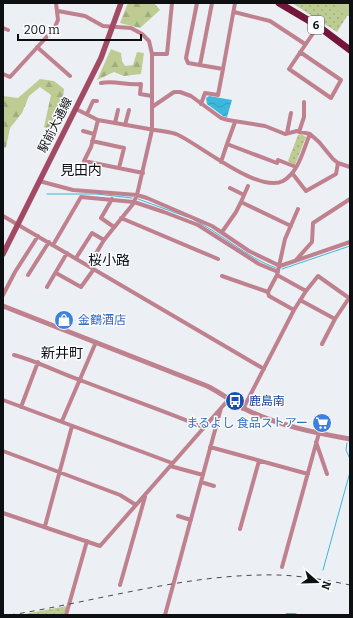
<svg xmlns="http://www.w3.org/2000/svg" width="353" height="618" viewBox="0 0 353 618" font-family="Bitter,'Noto Sans JP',serif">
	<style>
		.forest { fill: url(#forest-firs) }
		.park { fill: url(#park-dots) }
		.pitch { fill: #becb93 }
		.water { fill: url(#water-waves) }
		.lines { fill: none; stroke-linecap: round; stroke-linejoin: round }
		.stream { stroke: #3cb8dc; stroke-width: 1 }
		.minor { stroke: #c0818f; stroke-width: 4 }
		.tertiary { stroke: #c0818f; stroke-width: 5 }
		.secondary { stroke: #a24963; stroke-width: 5.5 }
		.trunk { stroke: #741639; stroke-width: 7 }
		.rail { stroke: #494a4c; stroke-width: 1; stroke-dasharray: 5 5; stroke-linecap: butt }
		.labels { text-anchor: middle; stroke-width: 3; stroke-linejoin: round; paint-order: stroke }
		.shield { fill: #fafcff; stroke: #555658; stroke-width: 1 }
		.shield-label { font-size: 11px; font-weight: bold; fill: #0e0f10 }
		.street-label { font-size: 12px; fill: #0e0f10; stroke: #fafcff }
		.shop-label { font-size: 12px; fill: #366cbe; stroke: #fafcff; text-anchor: start }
		.transit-label { font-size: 12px; fill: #164399; stroke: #fafcff; text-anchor: start }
		.quarter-label { font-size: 14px; fill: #0e0f10; stroke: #fafcff }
	</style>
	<defs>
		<pattern id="forest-firs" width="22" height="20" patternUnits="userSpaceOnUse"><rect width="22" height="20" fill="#becb93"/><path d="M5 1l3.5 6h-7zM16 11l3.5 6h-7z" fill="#a2ad7e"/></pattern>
		<pattern id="park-dots" width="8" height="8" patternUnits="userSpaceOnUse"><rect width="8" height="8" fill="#becb93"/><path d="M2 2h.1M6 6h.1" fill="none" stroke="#a2ad7e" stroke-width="1.8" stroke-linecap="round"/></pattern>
		<pattern id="water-waves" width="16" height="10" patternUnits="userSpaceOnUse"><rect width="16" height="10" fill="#3cb8dc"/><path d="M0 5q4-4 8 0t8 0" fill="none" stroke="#349dbc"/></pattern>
	</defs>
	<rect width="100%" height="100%" fill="#eceff3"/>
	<path class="forest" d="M128 3H154L160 10 140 28 120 23Z
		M111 49 121 53 122 61 125 66 133 65 137 52 144 53 141 74 124 76 114 72 97 80Z
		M40 79 54 81 64 89 62 110 51 130 44 127 51 95 40 87 29 96 22 113 10 128 6 147 3 149V96L18 98Z"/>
	<path class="park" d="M292 3H350V16H347L337 32Z
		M301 134 306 137 295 165 288 161 298 135Z
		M67 606 65 615H19Z"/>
	<path class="pitch" d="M335 3H350V11L335 10Z"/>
	<path class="water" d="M209 96 232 100 227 117 223 116 207 104 206 98Z"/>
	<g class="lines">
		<path class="stream" d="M47 194H97L132 198
			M138 199 187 217
			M194 220C222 234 246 257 276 268
			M282 269 350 246
			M347 443 346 450 350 459
			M323 570 350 472"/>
		<path class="minor" d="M197 3 186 58 188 63 223 69 235 3
			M58 11 85 16 103 26 131 28 142 34 149 41 152 54V130L137 195 133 204 104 240 89 265
			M234 12 270 21 305 44
			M3 28 8 30
			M37 47 70 76
			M300 52 341 80 331 98 289 69 318 26
			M152 54H167L172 3
			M200 65 212 3
			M3 74 10 77 54 29 58 20 56 3
			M101 83C115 80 127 86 141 84L140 94 152 96
			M201 104 205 93 218 95 223 69
			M152 107 174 92H180L191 96 221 118 228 120 265 126 285 134 297 131 310 134 319 142 333 159 338 163 350 167
			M76 109 98 120 91 147 84 161 143 173
			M87 114 93 101H97
			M98 120C115 123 132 126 149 129 158 131 167 131 176 134 198 143 258 194 283 181 299 172 303 150 310 134
			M235 122 227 144 277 163 278 160 296 167
			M115 123 118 110
			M125 125 129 110
			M83 131 94 134
			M299 132 304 117V102
			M287 133 291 113
			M92 141 124 148 119 168
			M221 162 227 144
			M292 173 306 191 336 174 338 163
			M39 181 73 190 137 195 147 198 212 226 249 251 280 266 350 242
			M230 188 244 195
			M112 199 101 218 114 227
			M241 202 248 186
			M3 216 264 369
			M121 218 218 259
			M222 232 236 212 241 202 291 226
			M53 245 81 197 134 202 164 212 198 225 259 264 278 272
			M76 258 92 233 104 240
			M296 260 312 242 313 223 350 199
			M56 273 81 287 94 269
			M28 275 49 242
			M277 275 306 291 318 276 349 298 335 319 322 344
			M222 276 268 292
			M47 287 67 253
			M3 295 15 272 38 236
			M300 300 335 319
			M294 310 306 291
			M14 355C37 361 57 372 80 380 121 396 162 410 203 427
			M3 400 172 463
			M21 407 38 362
			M243 409 294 310 269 296 268 292 277 275 285 239 298 209
			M62 421 96 342
			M316 442 327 474
			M210 447 308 474
			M3 451 120 495 136 505
			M170 466 203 475
			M201 482 214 486
			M3 513 100 546 229 399
			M178 516 191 520
			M45 526 72 426
			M240 529 259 461
			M282 567 319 433
			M120 585 145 497
			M66 615 87 541
			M165 615 221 408
			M287 615H295"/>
		<path class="tertiary" d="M3 306 207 386C222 393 234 404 249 411 280 426 316 433 350 439"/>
		<path class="secondary" d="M3 254 101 58 121 3"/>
		<path class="trunk" d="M279 3 318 26 350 50"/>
		<path class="rail" d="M10 615C92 602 180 576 262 575 292 574 321 579 350 585"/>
	</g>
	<defs>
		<g id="shop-disc" transform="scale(1)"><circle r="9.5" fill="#3f7fe0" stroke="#fafcff"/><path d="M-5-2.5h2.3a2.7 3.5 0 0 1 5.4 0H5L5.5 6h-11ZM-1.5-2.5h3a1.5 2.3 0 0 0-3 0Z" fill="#fff"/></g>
		<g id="bus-disc" transform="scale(1)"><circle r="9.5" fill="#1a4fb4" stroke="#fafcff"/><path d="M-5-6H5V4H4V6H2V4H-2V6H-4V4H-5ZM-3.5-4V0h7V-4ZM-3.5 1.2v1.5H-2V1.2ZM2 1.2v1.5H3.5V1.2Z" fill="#fff"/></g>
		<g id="supermarket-disc" transform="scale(1)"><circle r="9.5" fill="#3f7fe0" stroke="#fafcff"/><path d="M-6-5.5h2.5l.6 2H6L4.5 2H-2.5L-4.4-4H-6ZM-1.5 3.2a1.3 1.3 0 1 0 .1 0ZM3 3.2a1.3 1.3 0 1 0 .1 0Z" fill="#fff"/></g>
	</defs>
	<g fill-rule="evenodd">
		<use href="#shop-disc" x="64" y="320"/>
		<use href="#bus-disc" x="235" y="401"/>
		<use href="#supermarket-disc" x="322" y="423"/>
	</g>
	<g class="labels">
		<rect class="shield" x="308" y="16" width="16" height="18" rx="3"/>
		<g class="shield-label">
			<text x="316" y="29">6</text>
		</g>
		<g class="street-label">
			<text transform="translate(55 125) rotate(-63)" y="4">駅前大通線</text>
		</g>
		<g class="shop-label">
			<text x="78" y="324">金鶴酒店</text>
			<text x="308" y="427" text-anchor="end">まるよし 食品ストアー</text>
		</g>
		<g class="transit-label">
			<text x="249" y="405">鹿島南</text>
		</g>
		<g class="quarter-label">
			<text x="81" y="175">見田内</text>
			<text x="109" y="265">桜小路</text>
			<text x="62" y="358">新井町</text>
		</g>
	</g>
	<rect width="353" height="618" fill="none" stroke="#0e0f10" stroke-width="8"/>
	<g transform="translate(317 582) rotate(110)" stroke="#fafcff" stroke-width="3" paint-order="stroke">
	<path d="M0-3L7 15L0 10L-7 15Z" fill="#0e0f10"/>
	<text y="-6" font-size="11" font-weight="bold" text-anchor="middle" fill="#0e0f10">N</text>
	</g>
	<path d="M18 34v6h123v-6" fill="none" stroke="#0e0f10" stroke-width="2"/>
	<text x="24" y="34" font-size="12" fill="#0e0f10" stroke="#fafcff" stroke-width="3" paint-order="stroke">200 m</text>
</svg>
